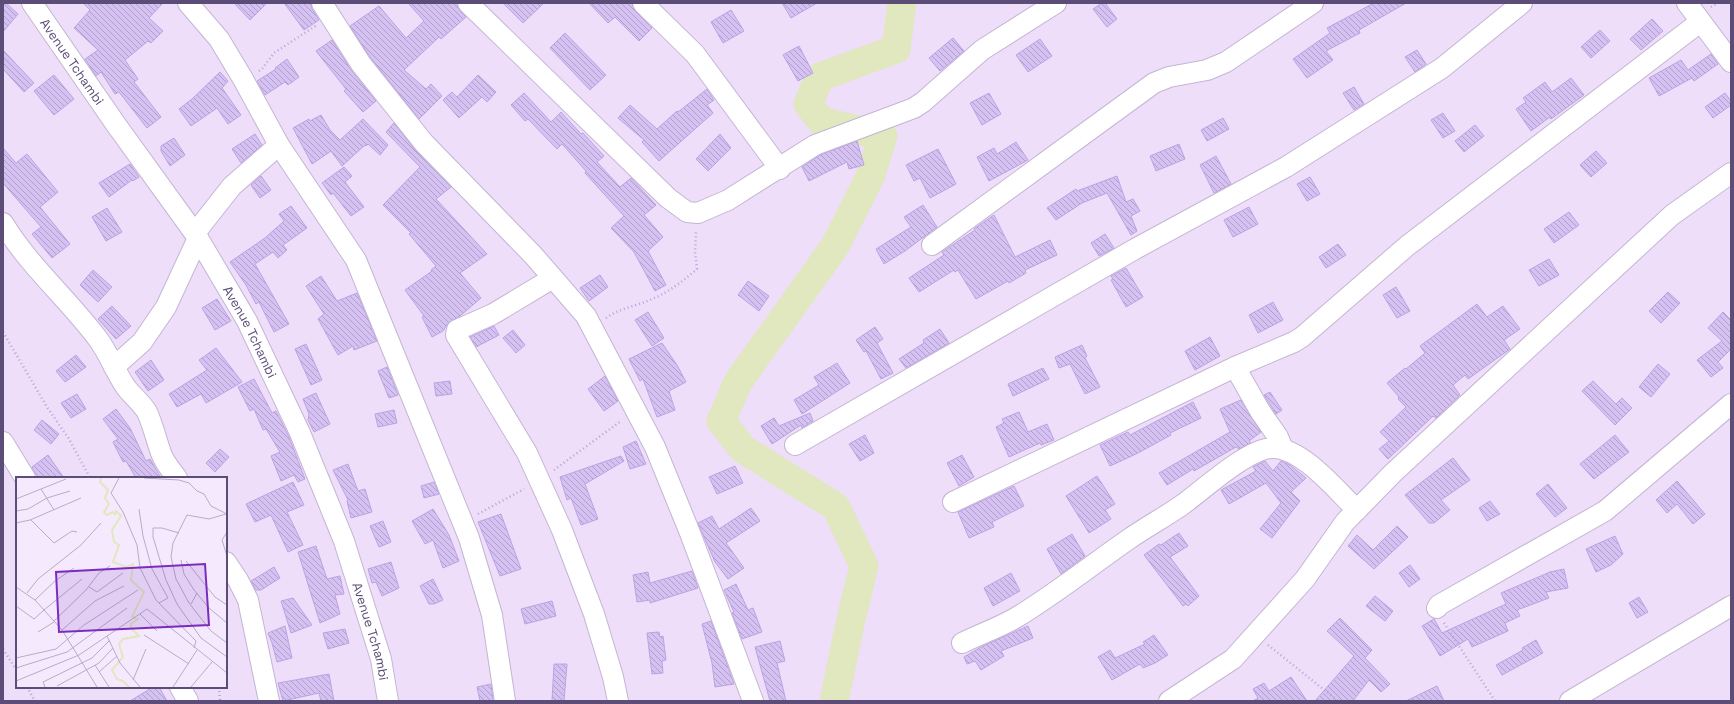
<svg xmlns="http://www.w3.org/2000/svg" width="1734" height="704" viewBox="0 0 1734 704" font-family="'Space Grotesk',sans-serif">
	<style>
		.residential { fill: #eedef9; fill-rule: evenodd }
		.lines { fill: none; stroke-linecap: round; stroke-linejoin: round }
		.river { stroke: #e1e7be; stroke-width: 29 }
		.building { fill: url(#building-back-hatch); stroke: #bca2e5 }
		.minor-casing { stroke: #c3b5d4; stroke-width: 22 }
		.path { stroke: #b8a4d8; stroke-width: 2.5; stroke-dasharray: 1 3; stroke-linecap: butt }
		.minor { stroke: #fff; stroke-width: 20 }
		.labels { text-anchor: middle; stroke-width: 4; stroke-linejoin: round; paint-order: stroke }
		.street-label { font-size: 13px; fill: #5c4d78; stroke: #f9f1ff }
		.inset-river { fill: none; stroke: #e1e7be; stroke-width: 2 }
		.inset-road { fill: none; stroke: #b8abc8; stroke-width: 1 }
		.view { fill: #7b2cbf; fill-opacity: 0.15; stroke: #7b2cbf; stroke-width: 2 }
		.inset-edge { fill: none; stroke: #5c4d78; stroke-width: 2 }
	</style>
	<defs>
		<pattern id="building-back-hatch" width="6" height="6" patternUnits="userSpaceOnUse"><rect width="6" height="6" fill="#d5c2f2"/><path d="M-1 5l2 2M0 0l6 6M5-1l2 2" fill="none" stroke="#b0a0c9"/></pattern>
	</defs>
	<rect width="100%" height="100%" fill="#f5eafd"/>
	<path class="residential" d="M3 3H1731V701H3ZM17 478H226V687H17Z"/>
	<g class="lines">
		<path class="river" d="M834 701 851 619 864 566 836 507 743 449 721 421 738 382 835 246 870 177 883 136 821 121 808 104 820 77 896 49 902 3"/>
	</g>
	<path class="building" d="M3 3H6L18 14 3 32Z
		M83 3H163L149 18 163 31 151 43 148 41 125 60 138 79 134 82 161 117 147 128 119 92 115 94 101 72 96 76 85 59 98 50 74 28 90 10Z
		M234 3H267L250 20Z
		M284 3H311L312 9 319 20 304 30Z
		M408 3H457L460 11 466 17 441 39 439 37 404 70 426 89 431 84 442 96 419 119 370 57 350 26 379 6 406 38 424 21Z
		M503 3H544L523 23Z
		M589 3H632L635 11 652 28 639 41 615 17 608 23Z
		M782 3H817L791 18Z
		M1102 3H1105L1117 19 1107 27 1093 9Z
		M1374 3H1406L1359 30 1360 33 1326 51 1333 60 1307 78 1293 59 1330 33 1327 28Z
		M731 10 744 31 723 43 711 22Z
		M1652 19 1663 31 1641 50 1630 39Z
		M1600 30 1610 41 1591 58 1581 47Z
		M565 33 606 75 590 90 550 48Z
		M953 38 964 51 940 71 929 58Z
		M1040 39 1052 56 1028 72 1016 55Z
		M332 40 351 70 376 101 363 112 344 91 346 89 316 51Z
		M799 46 813 73 798 81 783 55Z
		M3 50 34 83 24 92 3 69Z
		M1417 50 1426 64 1415 72 1405 57Z
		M1711 54 1718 64 1694 81 1692 78 1659 96 1649 78 1681 60 1688 70Z
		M287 59 299 77 288 85 285 82 265 95 257 81 276 69 275 68Z
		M220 72 228 81 222 88 241 115 228 124 217 108 191 126 179 109 192 99Z
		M54 75 74 99 54 115 34 91Z
		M478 75 496 92 487 102 482 97 459 118 443 100 452 92 457 97Z
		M1571 78 1584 95 1551 119 1550 117 1531 131 1516 109 1526 102 1523 98 1545 82 1552 92Z
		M1354 87 1364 104 1354 110 1343 93Z
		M707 89 714 100 707 105 713 113 659 161 642 142 644 140 618 118 630 105 657 129 677 111 678 112Z
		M524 93 551 122 561 112 581 134 583 133 604 156 597 162 620 187 631 178 656 205 644 215 663 237 648 251 666 285 655 291 634 252 611 228 624 216 585 173 586 171 562 144 557 149 528 119 525 121 511 105Z
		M989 93 1001 114 982 125 970 103Z
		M1725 93 1731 101V105L1713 118 1705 107Z
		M1443 113 1455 131 1443 138 1431 120Z
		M321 115 330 130 340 140 363 119 388 145 380 155 368 144 366 146 365 145 342 166 331 151 312 164 293 128 309 119 310 121Z
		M1223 118 1229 129 1207 141 1201 130Z
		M394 123 416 151 451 187 436 199 487 254 460 273 481 298 460 316 448 323 443 331 432 337 422 317 424 316 405 290 432 271 431 270 436 266 409 234 411 233 383 205 420 167 386 132Z
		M1475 125 1484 136 1464 152 1455 141Z
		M255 134 262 145 241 163 232 149Z
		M720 134 731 148 708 171 696 159Z
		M174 138 185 155 170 166 161 151V146Z
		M857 141 864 165 849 169 847 162 809 181 802 167 820 155Z
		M1016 142 1028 160 989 181 977 157 994 148 997 154Z
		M1179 144 1185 159 1156 171 1150 156Z
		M3 148 16 163 27 154 58 192 40 207 70 244 52 258 32 234 41 227 3 183Z
		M938 149 956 184 930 198 920 178 914 181 906 165Z
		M1596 151 1607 163 1591 177 1580 165Z
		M1216 156 1231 184 1214 193 1200 165Z
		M130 164 139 177 133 181 132 180 109 197 99 183Z
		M344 167 352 176 345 182 364 207 351 216 333 193 331 195 322 183Z
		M261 176 271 190 260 198 251 185Z
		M1117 176 1126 202 1133 199 1140 211 1131 216 1137 231 1131 235 1107 193 1082 203 1056 220 1047 208 1076 189 1077 191Z
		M1310 177 1320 194 1307 201 1297 184Z
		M923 205 937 227 905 251 884 264 876 249 911 227 904 217Z
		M291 206 307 228 283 245 287 250 278 258 273 252 255 264 289 324 274 332 259 302 256 304 246 285 230 262 265 238 284 221 279 214Z
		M1249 207 1258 224 1233 237 1224 220Z
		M107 208 122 232 106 241 92 217Z
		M1569 212 1579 225 1554 243 1544 229Z
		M994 215 1015 257 1050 240 1057 255 1025 270 1026 273 1009 283 1008 281 976 299 958 270 955 272 954 270 919 292 909 278 944 255 942 252 975 230 974 229Z
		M1105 234 1114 248 1099 256 1091 243Z
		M1338 244 1346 255 1326 268 1319 257Z
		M1549 259 1559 275 1539 286 1529 270Z
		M1126 268 1143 297 1126 307 1111 280 1113 279 1111 276Z
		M93 270 112 287 98 302 80 285Z
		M600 275 608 287 589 301 580 288Z
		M321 276 337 301 357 293 377 341 354 350 353 346 338 355 318 319 324 314 306 286Z
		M748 281 769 296 759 311 738 295Z
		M1396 287 1410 311 1397 318 1383 295Z
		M1668 292 1680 303 1661 323 1649 311Z
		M217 299 231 321 215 330 202 308Z
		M1273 302 1283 320 1258 333 1249 315Z
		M1477 304 1487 317 1503 306 1520 329 1504 340 1510 349 1468 379 1465 375 1453 385 1460 395 1436 418 1433 416 1388 459 1379 449 1389 441 1380 432 1406 407 1398 399 1399 397 1387 383 1405 368 1406 369 1425 353 1420 346Z
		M112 306 131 326 116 339 98 319Z
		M648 312 664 338 652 346 635 320Z
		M1723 312 1731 320V349L1718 362 1723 368 1711 377 1697 360 1722 341 1708 328Z
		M494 326 499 335 476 347 470 337Z
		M875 327 883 339 877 343 893 373 881 379 866 351 864 352 856 340Z
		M940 329 949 343 906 368 899 359 924 343 923 340Z
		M513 330 525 345 516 353 503 338Z
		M1210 337 1220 356 1195 370 1185 351Z
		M662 343 677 365 686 382 669 391 675 410 657 417 643 379 640 381 629 359Z
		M306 344 322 380 311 385 295 349Z
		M1082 345 1087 356 1085 358 1100 387 1085 394 1070 364 1059 368 1055 357Z
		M216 348 242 382 206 403 201 394 177 407 169 394 207 370 199 360Z
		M76 355 86 367 65 382 56 371Z
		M151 360 164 380 148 391 135 372Z
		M837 363 850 383 802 414 794 400 819 385 814 377Z
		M1658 364 1670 374 1651 397 1639 387Z
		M387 367 398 395 389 398 378 371Z
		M1043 368 1049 379 1013 396 1008 384Z
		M605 376 618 401 604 411 588 389Z
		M254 379 272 413 276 411 289 437 305 479 298 482 294 475 281 481 271 456 280 452 266 429 263 430 254 409 250 411 238 387Z
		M450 381 452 394 436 396 434 383Z
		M1593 381 1616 404 1622 398 1632 408 1615 425 1582 391Z
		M1270 392 1282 410 1276 414 1264 395Z
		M316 393 330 424 314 432 308 420 309 414 303 399Z
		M77 394 86 409 71 418 61 403Z
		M1241 400 1261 432 1249 441 1251 443 1239 449 1236 447 1194 471 1193 469 1167 485 1159 473 1230 432 1220 409Z
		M1193 402 1201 418 1170 433 1171 435 1136 454 1110 466 1100 445 1128 432 1130 435Z
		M116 409 130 428 146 461 150 459 161 478H136L126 461 123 462 113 442 118 439 103 419Z
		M394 410 397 423 378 427 375 414Z
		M1019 412 1028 432 1047 424 1054 440 1041 445 1040 443 1009 457 996 427 1004 423 1002 419Z
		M810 413 813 421 802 428 801 425 772 444 761 426 774 418 779 426Z
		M42 420 59 434 51 444 34 430Z
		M865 435 874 453 860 461 849 444Z
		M1615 435 1629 452 1594 479 1580 464Z
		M636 441 646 464 630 469 623 447Z
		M220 449 229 457 215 472 206 463Z
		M48 455 64 478H39L33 470 32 467Z
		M962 455 974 477 959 486 947 463Z
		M621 456 624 461 585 484 598 519 581 525 571 498 567 500 560 477Z
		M1453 458 1470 480 1441 500 1450 510 1434 523H1429L1405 495Z
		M1265 461 1273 471 1281 461 1290 465 1306 478 1291 492 1300 501 1272 538 1260 529 1281 503 1266 483 1229 504 1221 490 1256 471 1253 467Z
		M348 464 358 491 365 489 372 512 351 518 347 501 348 500 333 470Z
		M735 466 743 483 717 494 709 477Z
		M1097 476 1115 504 1105 510 1111 519 1089 533 1066 496Z
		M1677 481 1705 514 1693 524 1677 504 1667 513 1656 500Z
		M293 482 304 505 287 512 303 545 288 552 271 515 255 522 246 504Z
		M434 482 439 494 424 498 421 486Z
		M1548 484 1567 508 1555 517 1536 494Z
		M1014 486 1024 506 992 522 994 527 969 538 958 512Z
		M1490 501 1500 514 1487 521 1479 508Z
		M751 508 760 521 726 543 744 568 728 579 715 562 698 523 712 516 719 529Z
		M433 509 449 535 459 561 443 568 433 540 425 544 412 521Z
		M501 514 521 569 500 576 478 522Z
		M383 521 391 542 379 547 370 526Z
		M1397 526 1408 537 1374 569 1348 546 1357 535 1373 550Z
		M1179 533 1188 546 1170 557 1199 596 1188 606 1186 604 1183 606 1144 555 1159 544 1161 545Z
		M1072 534 1085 556 1061 574 1047 549Z
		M1615 536 1623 554 1611 565 1596 572 1586 549Z
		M316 546 327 579 340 576 344 594 335 595 340 614 320 623 298 552Z
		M391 562 399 588 382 596 376 582 372 583 368 569Z
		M1410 565 1420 579 1409 587 1399 573Z
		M274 567 280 578 261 590H256L251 581Z
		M1564 569 1568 588 1546 592 1549 598 1517 610 1520 616 1505 623 1508 631 1472 647 1468 639 1440 656 1422 626 1434 619 1442 633 1506 604 1501 593 1550 572Z
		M692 571 698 588 650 603V600L637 602 633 575 648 572 650 583Z
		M1011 573 1020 591 993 606 984 588Z
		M433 579 443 600 434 604H429L420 586Z
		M736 584 748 610 753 608 762 632 742 639 732 613 734 612 724 590Z
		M1375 596 1393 611 1385 621 1366 606Z
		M1639 597 1648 612 1637 618 1629 603Z
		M293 598 312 625 291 633 281 601Z
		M552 601 556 616 525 624 521 609Z
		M1340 618 1372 650 1365 658 1390 684 1381 692 1369 680 1353 701H1315L1354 656 1327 631Z
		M711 621 734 684 715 687 712 663 702 624Z
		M285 626 292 658 277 662 272 643 268 633Z
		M1028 626 1033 638 1001 651 1004 656 981 670 975 661 967 664 964 657 983 646Z
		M345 629 349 643 328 649 323 633Z
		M659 632 660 637 663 636 666 660 662 661 663 673 652 674 647 633Z
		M1154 635 1168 655 1155 663 1143 668 1140 664 1112 680 1098 657 1110 650 1115 658 1145 644 1143 642Z
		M1536 640 1543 653 1502 675 1496 665 1523 650 1522 648Z
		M780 641 785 661 777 663 786 701H770L755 647Z
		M554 664H567L564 701H552Z
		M329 674 334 701H321L319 693 283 701 278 683Z
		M1291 677 1307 701H1253L1258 698 1253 689 1264 683 1269 691Z
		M491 684 493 701H480L477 687Z
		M1437 686 1444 701H1406Z
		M153 687H159L167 701H130Z"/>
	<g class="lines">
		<g class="minor-casing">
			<g id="minor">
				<path id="s1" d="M32 3 117 126 198 238 247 321 300 433 344 541 381 659 388 701"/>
				<path d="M188 3 219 39 243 79 279 145 356 260 469 538 492 615 505 701"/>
				<path d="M322 3 361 64 424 143 533 255 586 316 655 447 690 533 753 701"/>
				<path d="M468 3 668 198 687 212 698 213 728 200 815 145 914 108 923 102 982 50 1056 3"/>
				<path d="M643 3 695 54 780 169"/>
				<path d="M1687 3 1731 62"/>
				<path d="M3 223C29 266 68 299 98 339 109 354 115 371 125 386 132 396 141 402 147 412 153 425 156 439 161 453 164 462 171 470 177 478"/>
				<path d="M195 233 232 186 279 145"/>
				<path d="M932 245 1154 83 1169 77 1207 70 1226 62 1313 3"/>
				<path d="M553 278 493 314 457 330 456 335 527 453 562 530 594 614 613 677 618 701"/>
				<path d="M114 367 142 342 166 307 198 238"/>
				<path d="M1235 367 1260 411 1278 437 1283 449"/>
				<path d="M3 442 25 478"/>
				<path d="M795 445 1135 249 1286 167 1442 68 1522 3"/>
				<path d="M953 502 1235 367 1294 342 1302 337 1407 246 1700 22"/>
				<path d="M226 562 238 580 248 600 269 701"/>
				<path d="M1437 608 1439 605 1605 511 1731 404"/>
				<path d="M962 643C982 633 1004 626 1022 614 1059 591 1093 564 1129 539 1146 527 1165 517 1182 505 1203 490 1249 447 1274 448 1303 449 1336 490 1357 510"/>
				<path d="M180 687 188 701"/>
				<path d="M1169 701 1233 659 1305 579 1345 522 1393 473 1672 215 1731 173"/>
				<path d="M1570 701 1731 606"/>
			</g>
		</g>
		<path class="path" d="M1711 7 1718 3
			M259 71 262 69 274 53 317 25
			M606 318C620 308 637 306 652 299 669 292 683 281 697 269L695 252 696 231
			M3 332 47 407 69 439 90 478
			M554 470 621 421
			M478 514 524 489
			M1444 623 1495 701
			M1268 645 1338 701
			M3 649 17 671
			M27 687 35 701
			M219 687 220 701"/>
		<use href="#minor" class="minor"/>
	</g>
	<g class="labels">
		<g class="street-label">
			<text dy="5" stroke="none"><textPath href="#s1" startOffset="71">Avenue Tchambi</textPath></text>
			<text dy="5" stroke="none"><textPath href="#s1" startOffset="395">Avenue Tchambi</textPath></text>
			<text dy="5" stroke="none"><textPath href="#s1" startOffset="719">Avenue Tchambi</textPath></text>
		</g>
	</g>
	<g transform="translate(16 477)">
		<rect width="211" height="211" fill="#f5eafd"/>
		<path class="inset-river" d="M85 1 84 5 92 13 89 21 93 27 88 35 91 38 97 35 99 37 100 34 105 39 96 53 98 65M98 65 103 68 97 85 110 90 117 87 115 103 128 115 116 140 122 142 115 147V151L123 159 107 162 103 167 107 180 96 193 101 202 107 204 113 210"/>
		<path class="inset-road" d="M103 1 95 16 107 35 121 68 124 91 140 123 180 164 178 171M128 1 163 3 173 6 181 14 188 17 195 29 211 37M25 12 38 33M0 22 50 2M123 32 127 59 136 92 152 121 143 126M0 34 12 32 31 21 54 14M210 37 193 42 171 38 157 66 155 80 160 102 173 126 195 154 211 166M15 43 38 66 56 54 61 55M0 46 14 43 65 21M211 55 206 63 211 79M163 56 146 51H137V60L150 103 161 127 185 161 211 180M165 83 168 97 178 113 193 131 211 146M170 84 199 120 211 128M0 110 19 123 46 153 81 210M73 110 81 115 107 96M11 116 22 102 65 68 85 46M19 123 39 104 58 91M175 127 181 116M0 129 18 142 28 133M28 133 66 102M124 137 141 154M38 144 70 113 83 96 94 89M46 153 79 124 108 109M22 155 38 145M128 158 173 187M91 159 104 186 124 210M0 181 40 172 68 148 122 113M79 188 93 210M0 191 51 175 111 131M83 195 101 179M117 203 130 172M0 204 63 178 131 132 211 196M41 209 83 186 97 171M29 210 27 205 76 181 94 163M157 210 181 173M175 210 196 185"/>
		<path class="view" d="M189 87 193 148 43 155 40 95Z"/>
		<rect width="211" height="211" class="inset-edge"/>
	</g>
	<rect width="1734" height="704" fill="none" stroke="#5c4d78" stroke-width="8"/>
</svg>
